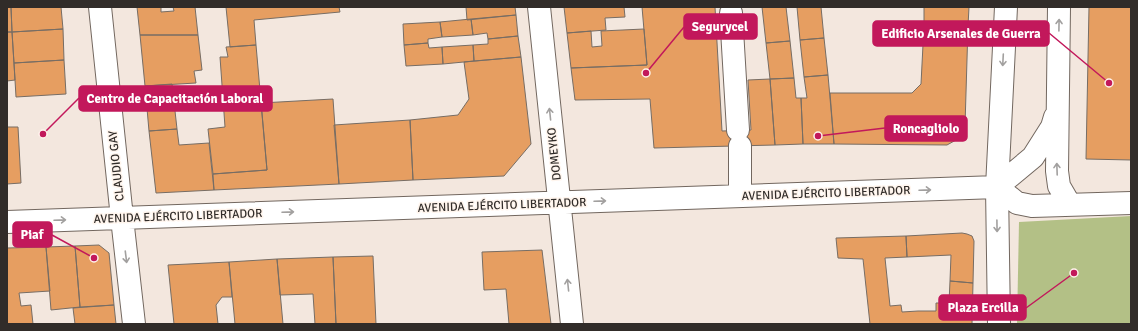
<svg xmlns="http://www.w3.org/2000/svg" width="1138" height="331" viewBox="0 0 1138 331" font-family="Signika,sans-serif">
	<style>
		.green { fill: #b3c086 }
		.building { fill: #e69e61; stroke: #776d64 }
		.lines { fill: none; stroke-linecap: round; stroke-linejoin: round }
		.minor-casing { stroke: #72675f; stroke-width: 24 }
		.minor { stroke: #fff; stroke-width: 22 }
		.oneway { stroke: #a2a09f }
		.labels { text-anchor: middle; stroke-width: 3; stroke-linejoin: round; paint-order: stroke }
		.street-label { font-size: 12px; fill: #312c29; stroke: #fff5ed }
		.leader { fill: none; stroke: #c2185b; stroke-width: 1.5 }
		.callout-dot { fill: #c2185b; stroke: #fff5ed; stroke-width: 1.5 }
		.callout { fill: #c2185b; stroke: #c2185b; stroke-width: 1.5 }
		.callout-label { font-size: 13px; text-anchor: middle; font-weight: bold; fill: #fff }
	</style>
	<rect width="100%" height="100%" fill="#f3e7de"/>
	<path class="green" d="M1131 216V324H1017L1019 222Z"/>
	<path class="building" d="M7 7H11L12 32H7Z
		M11 7H61L63 29 12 32Z
		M137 7H161V12L174 11 173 7H195L198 35H140Z
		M226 7H339L340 12 254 20 256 45 230 47Z
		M466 7H515L516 15 467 20Z
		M564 7H624L625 17 605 18 606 30 567 33Z
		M642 7H715L722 131 751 130 748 80 770 79 775 145 654 148 650 99 575 100 571 68 647 65Z
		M762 7H786L790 41 766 43Z
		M797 7H821L824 38 800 40Z
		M924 7H969L968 26 924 25Z
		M1089 7H1131V160L1086 159Z
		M516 15 518 36 488 39 487 33 473 35 471 19Z
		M471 19 473 35 442 37 440 22Z
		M440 22 442 37 428 39V43L404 45 403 24Z
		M924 25 968 26 965 126 961 135 956 140 947 145 834 144 830 93H912L921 84Z
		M63 29 64 60 14 63 12 32Z
		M644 29 647 65 571 68 567 33 591 31 592 47 602 46 601 31Z
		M7 32H12L15 80 7 81Z
		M140 35H198L202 70 194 71 196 83 145 86Z
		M518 36 521 57 474 61 473 45 488 44V39Z
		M824 38 828 75 804 77 800 40Z
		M790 41 794 78 770 79 766 43Z
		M428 43 429 48 442 47 443 64 406 66 404 45Z
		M256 45 267 170 213 174 208 129 225 127 220 57H228L226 47Z
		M473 45 474 61 443 64 442 47Z
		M521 57 531 144 504 176 413 180 410 120 458 115 469 99 464 62Z
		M64 60 66 94 16 97 14 63Z
		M828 75 834 144H803L801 98H807L804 77Z
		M794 78 796 98H801L803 144 775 145 770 79Z
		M172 84 177 129 149 131 145 86Z
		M333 99 339 184 214 190 213 174 267 170 261 103Z
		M410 120 413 180 339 184 334 125Z
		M7 127H18L21 183 7 184Z
		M177 129 179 145 209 143 214 190 156 193 149 131Z
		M962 233 967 234 972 236 974 241 973 283 950 281 951 255 907 257 906 236Z
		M906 236 907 257 885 258 890 306 901 305 902 312 918 311H936V303H949L950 281 973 283 972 324H870L863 259 838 258 836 238Z
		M99 245 109 253 114 305 80 307 75 246Z
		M75 246 80 307 51 310 46 247Z
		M46 247 50 291 19 293 21 306 31 305 33 324H7V248Z
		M542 250 551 324H509L506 289 484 290 482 252Z
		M373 256 376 324H336L333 257Z
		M333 257 336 324H315L313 294 280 295 277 259Z
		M277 259 283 324H235L229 262Z
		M229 262 232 297H222L216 305 218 324H174L168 265Z
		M114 305 116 324H75L73 308Z"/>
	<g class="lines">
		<g class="minor-casing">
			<path id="minor" d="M100 7 122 218 134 324
				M539 7 572 324
				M1059 7 1057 171 1059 186 1070 205
				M731 13 738 130
				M740 146V196
				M997 187 1017 203 1032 206 1131 203
				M997 187 1033 157 1052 127 1055 117
				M7 222 997 187
				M999 324 997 187 1006 7"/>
		</g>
		<use href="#minor" class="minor"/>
	</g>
	<defs><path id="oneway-shaft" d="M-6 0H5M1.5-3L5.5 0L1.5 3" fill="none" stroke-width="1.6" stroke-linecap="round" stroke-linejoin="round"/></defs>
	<g class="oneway">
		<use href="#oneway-shaft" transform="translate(1059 25) rotate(-89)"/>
		<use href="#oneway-shaft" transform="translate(1003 60) rotate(93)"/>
		<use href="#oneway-shaft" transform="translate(550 114) rotate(-96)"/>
		<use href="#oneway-shaft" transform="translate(1057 169) rotate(-92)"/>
		<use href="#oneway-shaft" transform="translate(925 190) rotate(-2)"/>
		<use href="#oneway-shaft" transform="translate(600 201) rotate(-2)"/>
		<use href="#oneway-shaft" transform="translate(288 212) rotate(-2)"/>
		<use href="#oneway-shaft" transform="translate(60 220) rotate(-2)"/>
		<use href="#oneway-shaft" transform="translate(997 226) rotate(89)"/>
		<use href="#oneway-shaft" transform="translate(126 257) rotate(83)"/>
		<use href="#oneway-shaft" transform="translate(568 285) rotate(-96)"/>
	</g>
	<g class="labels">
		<g class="street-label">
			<text transform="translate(554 154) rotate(-96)" y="4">DOMEYKO</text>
			<text transform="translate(116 166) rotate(-96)" y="4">CLAUDIO GAY</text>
			<text transform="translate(826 193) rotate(-2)" y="4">AVENIDA EJÉRCITO LIBERTADOR</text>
			<text transform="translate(502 205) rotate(-2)" y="4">AVENIDA EJÉRCITO LIBERTADOR</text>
			<text transform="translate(178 216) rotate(-2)" y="4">AVENIDA EJÉRCITO LIBERTADOR</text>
		</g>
	</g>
	<path class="leader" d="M646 73L684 27M1109 83L1049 33M43 134L79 98M818 136L885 128M94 258L52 235M1074 273L1026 308"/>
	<g class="callout-dot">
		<circle cx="646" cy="73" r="4"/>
		<circle cx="1109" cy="83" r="4"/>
		<circle cx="43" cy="134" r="4"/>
		<circle cx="818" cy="136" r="4"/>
		<circle cx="94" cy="258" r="4"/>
		<circle cx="1074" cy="273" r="4"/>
	</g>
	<g class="callout">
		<rect x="684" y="14" width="73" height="25" rx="4"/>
		<rect x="873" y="21" width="176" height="25" rx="4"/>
		<rect x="79" y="86" width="193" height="25" rx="4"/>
		<rect x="885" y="116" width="82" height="25" rx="4"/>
		<rect x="13" y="222" width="39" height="25" rx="4"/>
		<rect x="939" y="295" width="87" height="25" rx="4"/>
	</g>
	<g class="callout-label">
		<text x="720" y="31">Segurycel</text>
		<text x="961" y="38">Edificio Arsenales de Guerra</text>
		<text x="175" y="103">Centro de Capacitación Laboral</text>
		<text x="926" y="133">Roncagliolo</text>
		<text x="32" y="239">Piaf</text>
		<text x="983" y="312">Plaza Ercilla</text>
	</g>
	<rect width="1138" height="331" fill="none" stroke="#312c29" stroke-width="16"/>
</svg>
